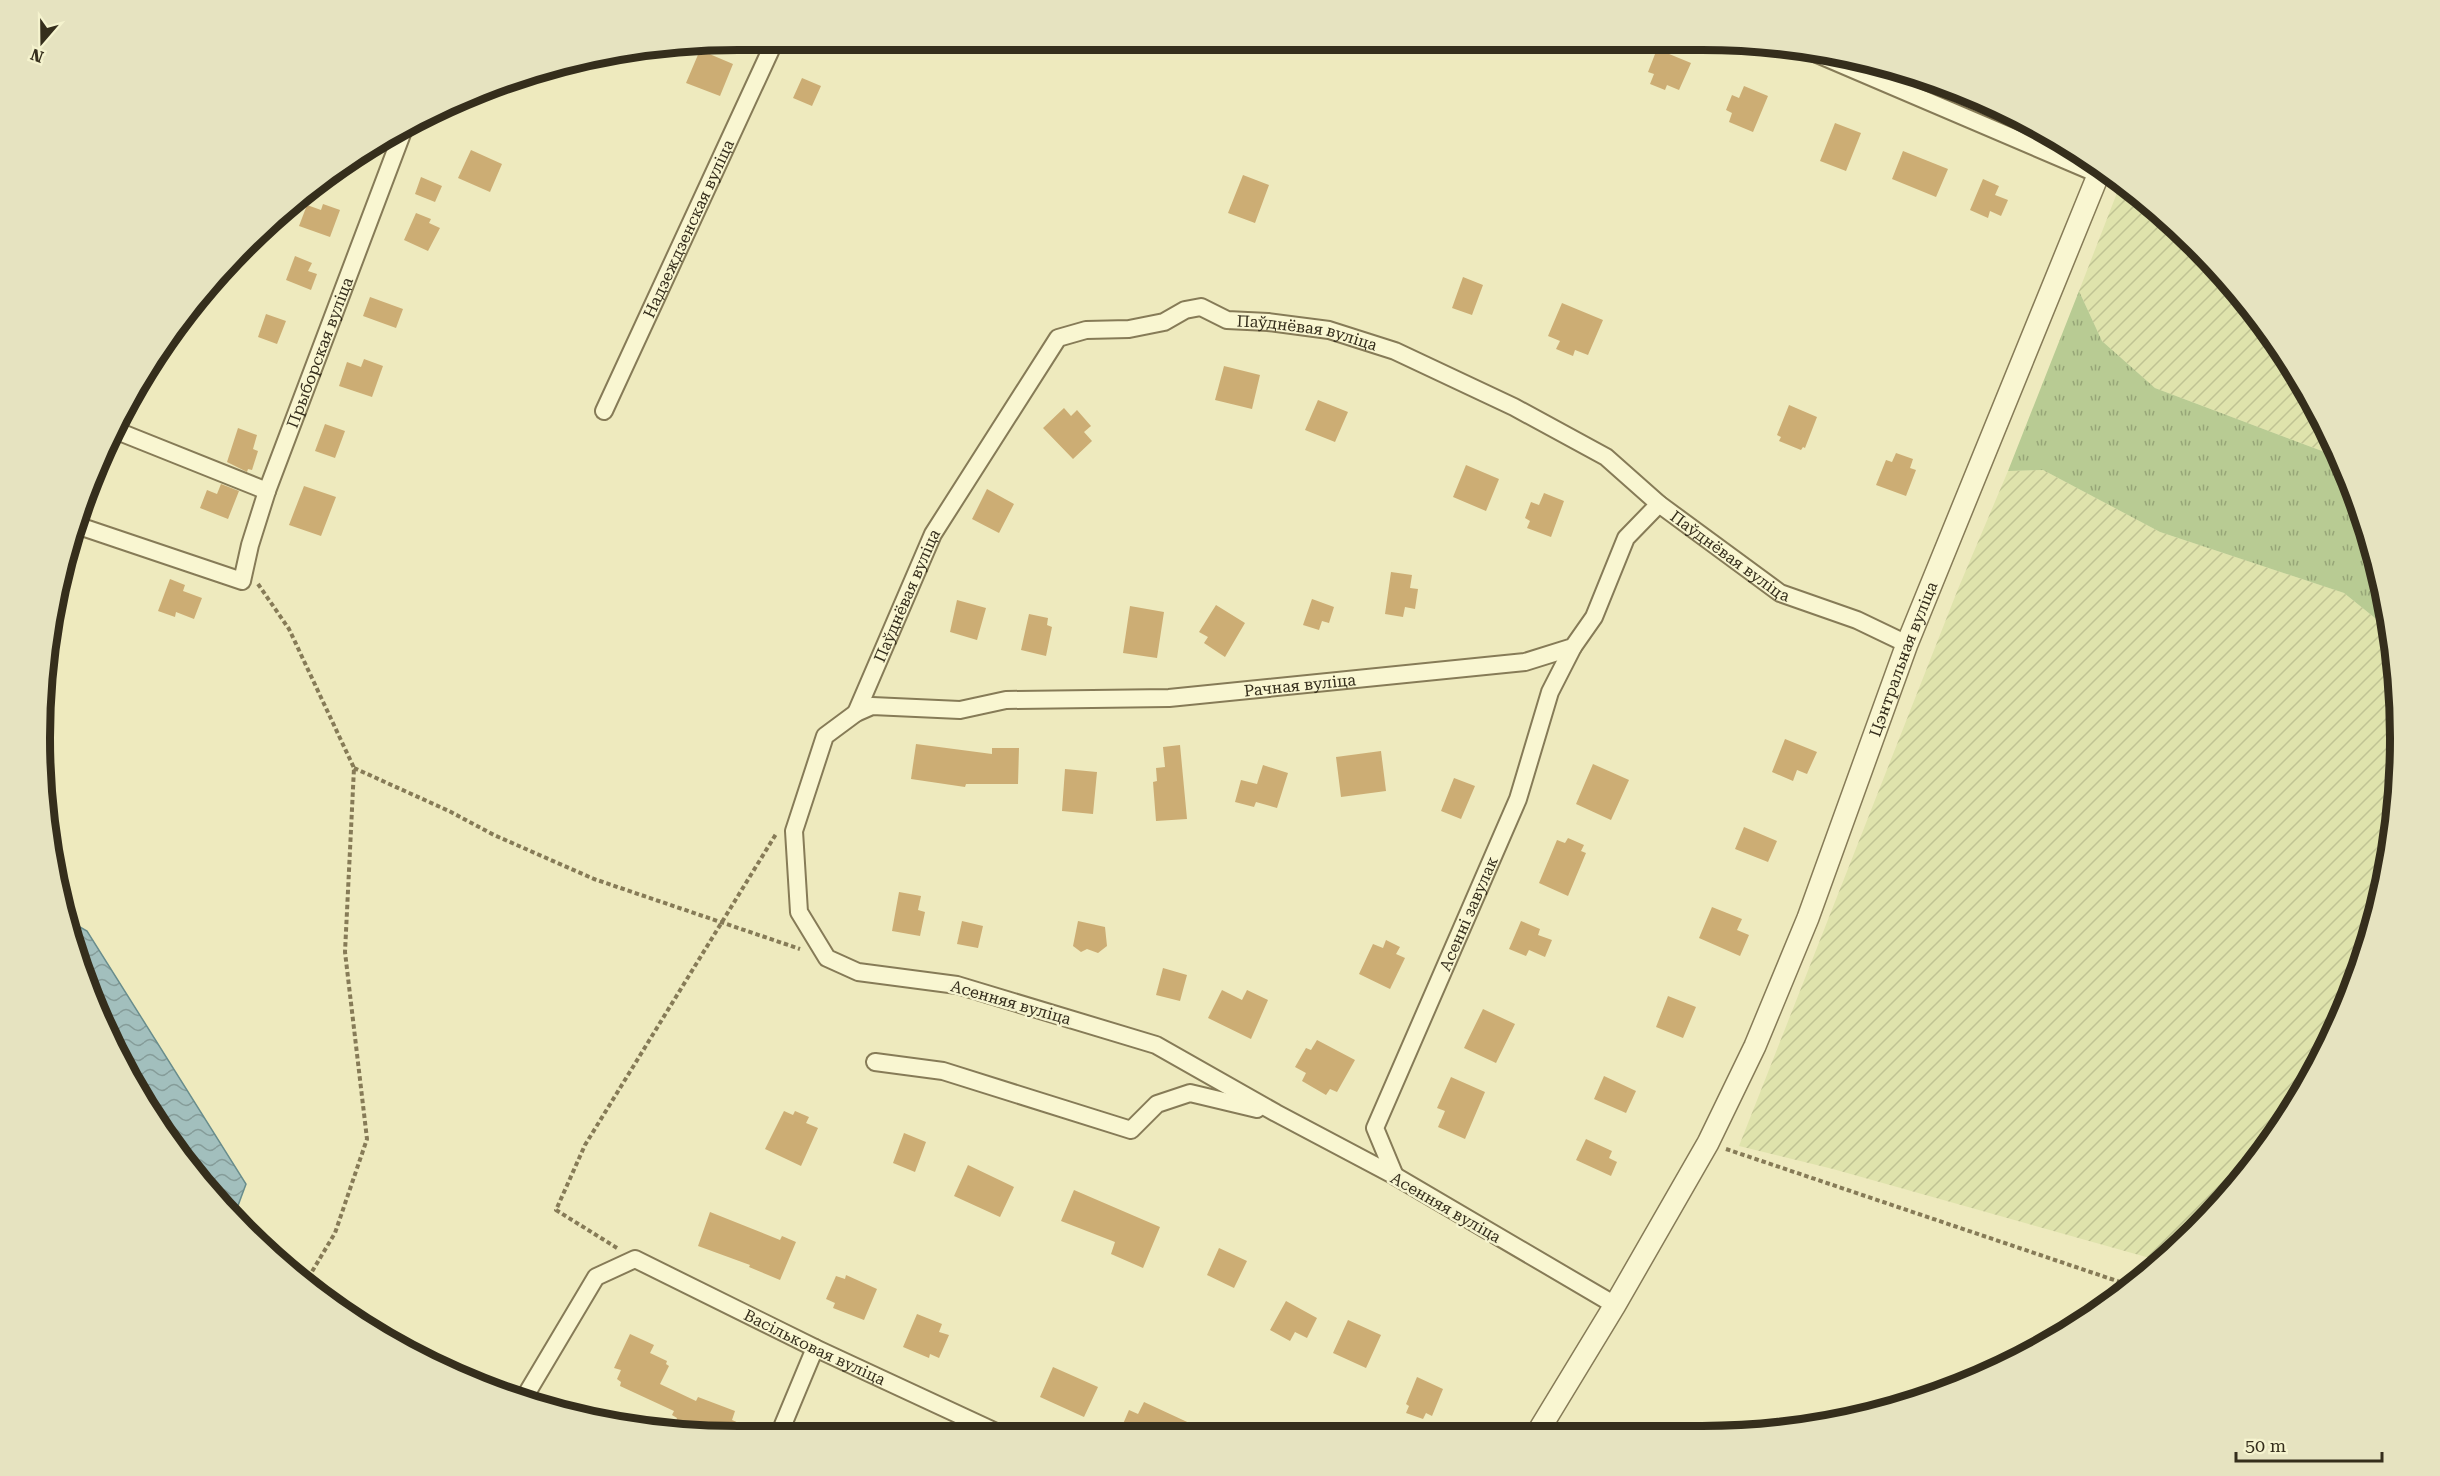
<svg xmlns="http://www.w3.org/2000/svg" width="2440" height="1476" viewBox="0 0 2440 1476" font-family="'Roboto Serif',serif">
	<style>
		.farmland { fill: url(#farmland-furrows) }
		.grass { fill: url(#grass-tufts) }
		.water { fill: url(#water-waves); stroke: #698d8c; stroke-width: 1.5 }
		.building { fill: #ccad74 }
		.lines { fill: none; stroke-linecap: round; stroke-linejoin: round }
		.minor-casing { stroke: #867b57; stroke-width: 20 }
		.tertiary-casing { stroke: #867b57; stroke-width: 24 }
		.path { stroke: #867b57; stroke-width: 4; stroke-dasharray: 4.5 3; stroke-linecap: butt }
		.minor { stroke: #f9f6d1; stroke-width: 16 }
		.tertiary { stroke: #f9f6d1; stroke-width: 21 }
		.labels { text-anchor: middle; stroke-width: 5; stroke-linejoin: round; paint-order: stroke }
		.street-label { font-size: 16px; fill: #352e1c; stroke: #f5f3ce }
		.rim { fill: none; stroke: #352e1c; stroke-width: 8 }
	</style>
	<defs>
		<pattern id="farmland-furrows" width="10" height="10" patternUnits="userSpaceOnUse" patternTransform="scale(1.5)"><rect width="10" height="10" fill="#dfe3ac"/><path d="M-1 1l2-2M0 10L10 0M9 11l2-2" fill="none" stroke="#c0c393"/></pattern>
		<pattern id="grass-tufts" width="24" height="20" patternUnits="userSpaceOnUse" patternTransform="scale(1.5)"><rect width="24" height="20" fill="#b8cb93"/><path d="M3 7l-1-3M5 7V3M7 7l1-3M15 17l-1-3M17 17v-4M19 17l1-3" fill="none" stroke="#96a577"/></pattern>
		<pattern id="water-waves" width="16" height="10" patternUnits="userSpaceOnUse" patternTransform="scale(1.5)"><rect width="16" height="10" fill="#a2bfbd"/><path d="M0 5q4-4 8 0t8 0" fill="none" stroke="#859c99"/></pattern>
	</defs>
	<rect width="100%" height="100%" fill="#eeeabe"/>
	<path class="farmland" d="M2122 180 2227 277 2307 388 2338 457 2155 388 2102 341 2079 291Z
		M2043 470 2160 532 2344 593 2391 631 2395 646 2400 783 2377 919 2329 1047 2257 1163 2164 1262 1833 1169 1739 1146 1958 589 2008 471Z"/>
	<path class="grass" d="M2079 291 2102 341 2155 388 2338 457 2364 513 2391 631 2344 593 2160 532 2043 470 2008 471Z"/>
	<path class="water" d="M66 919 87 931 246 1184 233 1219 157 1127 76 962Z"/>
	<path class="building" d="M1657 49 1691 63 1679 90 1667 85 1665 90 1650 84 1654 74 1648 72Z
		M700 50 733 64 720 96 686 83Z
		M802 78 821 86 812 106 793 98Z
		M1744 86 1768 96 1753 132 1729 122 1732 113 1726 110 1732 95 1739 98Z
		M1835 123 1861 133 1846 171 1820 161Z
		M471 150 502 164 490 192 458 178Z
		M1903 151 1948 169 1936 197 1892 179Z
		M1243 175 1269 185 1255 223 1228 213Z
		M421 177 442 186 435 202 415 194Z
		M1983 179 1999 186 1995 195 2008 200 2001 216 1990 211 1988 218 1970 210Z
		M323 204 340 210 330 237 299 226 307 205 321 210Z
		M416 213 431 219 429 223 440 228 428 251 404 240Z
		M295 256 312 263 308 271 317 274 311 290 286 280Z
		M1463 277 1483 285 1472 315 1452 308Z
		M370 297 403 309 396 328 363 316Z
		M1562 303 1603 320 1588 355 1575 350 1573 356 1556 349 1560 341 1548 336Z
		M266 314 286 321 277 344 258 337Z
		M364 359 383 366 372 397 339 386 347 362 361 367Z
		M1224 366 1260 375 1252 409 1215 400Z
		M1318 400 1348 412 1335 442 1305 430Z
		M1789 405 1817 417 1805 448 1803 447 1801 450 1779 441 1781 437 1777 435Z
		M1064 408 1071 416 1077 410 1091 426 1084 432 1092 441 1073 459 1043 428Z
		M325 424 345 431 335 458 315 451Z
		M238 428 257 435 253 449 258 451 252 470 248 469 247 472 227 462Z
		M1896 453 1913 459 1910 468 1916 470 1906 496 1876 485 1886 460 1892 462Z
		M1466 465 1499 479 1486 511 1453 497Z
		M221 484 239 491 228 519 200 508 207 490 217 494Z
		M304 486 336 497 321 536 289 525Z
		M987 489 1014 504 999 533 972 519Z
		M1544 493 1564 501 1551 537 1527 528 1530 521 1525 518 1531 502 1539 505Z
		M1391 572 1412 575 1410 588 1418 589 1415 609 1405 607 1403 617 1385 614Z
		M170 579 185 585 183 591 202 598 194 619 176 612 175 617 158 611Z
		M1312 599 1334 607 1329 623 1322 621 1319 630 1303 625Z
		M957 600 986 608 977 640 950 632Z
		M1216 605 1245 623 1225 657 1204 643 1208 637 1199 632Z
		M1130 606 1164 612 1157 658 1123 653Z
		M1029 614 1048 618 1047 625 1052 627 1046 656 1021 650Z
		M1785 739 1817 752 1807 774 1797 770 1793 781 1772 772Z
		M916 744 992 754V748H1019L1018 784H966L965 787 911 779Z
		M1180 745 1187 819 1156 821 1153 782 1157 781 1156 768 1165 767 1163 747Z
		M1381 751 1386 791 1341 797 1336 757Z
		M1593 764 1629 780 1611 820 1576 804Z
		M1263 765 1288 773 1277 808 1256 802 1254 807 1235 802 1241 780 1257 784Z
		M1065 769 1097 772 1093 814 1062 811Z
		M1454 778 1475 786 1461 819 1441 811Z
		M1744 827 1777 841 1768 862 1735 849Z
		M1568 838 1584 845 1581 851 1586 853 1568 896 1539 883 1557 840 1565 843Z
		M899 892 921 896 918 910 925 912 920 936 892 931Z
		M1712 907 1742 919 1737 930 1749 935 1740 956 1699 938Z
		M962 921 983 926 978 948 957 944Z
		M1078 921 1105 927 1107 946 1098 953 1087 949 1081 952 1073 946Z
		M1521 921 1540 929 1538 935 1552 940 1545 957 1529 950 1526 956 1509 949Z
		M1386 940 1400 947 1396 954 1405 958 1390 989 1359 974 1373 944 1383 948Z
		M1163 968 1187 975 1180 1001 1156 995Z
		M1222 990 1242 1000 1247 990 1268 1000 1251 1039 1208 1018Z
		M1668 996 1696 1007 1683 1038 1656 1027Z
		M1483 1009 1515 1024 1496 1063 1464 1048Z
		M1317 1040 1355 1060 1337 1092 1330 1089 1326 1095 1302 1081 1306 1073 1295 1067 1306 1048 1311 1050Z
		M1604 1076 1636 1091 1626 1113 1594 1099Z
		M1451 1077 1485 1092 1465 1139 1438 1127 1445 1111 1437 1108Z
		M784 1111 793 1115 795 1111 809 1117 806 1123 818 1128 801 1166 765 1149Z
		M904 1133 926 1142 915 1172 893 1163Z
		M1586 1139 1612 1151 1609 1158 1617 1162 1611 1176 1576 1160Z
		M968 1165 1014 1187 1000 1217 954 1196Z
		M1074 1190 1160 1227 1143 1268 1111 1254 1115 1242 1061 1221Z
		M710 1212 780 1240 782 1236 796 1242 780 1280 749 1267 750 1265 698 1246Z
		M1219 1248 1247 1261 1234 1288 1207 1275Z
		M846 1275 877 1289 864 1320 833 1308 835 1303 826 1299 836 1276 845 1279Z
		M1286 1301 1317 1318 1307 1338 1295 1332 1290 1341 1270 1330Z
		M917 1314 942 1324 939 1332 949 1335 939 1358 930 1354 929 1358 903 1347Z
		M1348 1320 1381 1335 1366 1368 1333 1353Z
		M630 1334 654 1345 650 1353 667 1361 666 1364 669 1366 660 1384 696 1401 698 1397 735 1411 732 1420 757 1431H685L674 1426 677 1418 672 1415 674 1411 620 1386 621 1382 617 1379 621 1370 614 1368Z
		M1053 1367 1098 1387 1084 1417 1040 1397Z
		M1417 1377 1443 1389 1432 1416 1426 1413 1423 1419 1406 1413 1409 1406 1406 1404Z
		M1144 1402 1211 1433H1131L1133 1429 1123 1424 1129 1410 1138 1414Z"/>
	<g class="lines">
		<g class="minor-casing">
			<g id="minor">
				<path d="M1803 48 2098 174"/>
				<path id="s1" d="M604 411 773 45"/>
				<path d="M117 431 267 491"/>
				<path id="s2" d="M73 524 242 581 250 545 267 491 405 126"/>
				<path id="s3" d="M856 713 933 534 1058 338 1086 330 1129 329 1164 322 1185 310 1201 307 1227 320 1268 322 1329 330 1395 351 1514 407 1606 457 1659 504 1780 593 1857 620 1907 644"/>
				<path d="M875 1062 943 1071 1131 1130 1157 1104 1190 1093 1257 1109"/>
				<path id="s4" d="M1395 1176 1375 1128 1518 799 1550 692 1573 647"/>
				<path id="s5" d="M1615 1305 1395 1176 1276 1113 1156 1045 957 985 858 972 827 958 799 912 794 831 825 736 856 713 872 706 960 710 1006 700 1169 698 1525 662 1573 647 1594 617 1626 538 1659 504"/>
				<path id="s6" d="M524 1398 596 1277 635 1259 815 1348 996 1432"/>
				<path d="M780 1432 815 1348"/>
			</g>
		</g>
		<g class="tertiary-casing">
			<g id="tertiary">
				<path id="s7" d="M1536 1435 1615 1305 1708 1143 1755 1046 1808 918 1907 644 2101 168"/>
			</g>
		</g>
		<path class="path" d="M258 584 289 629 354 768 345 952 367 1139 335 1233 304 1285
			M354 768 449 811 494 835 594 879 800 949
			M1726 1149 2132 1286
			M617 1248 556 1210 585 1145 776 834"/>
		<use href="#minor" class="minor"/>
		<use href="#tertiary" class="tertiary"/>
	</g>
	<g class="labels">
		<g class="street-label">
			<text dy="6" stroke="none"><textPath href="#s1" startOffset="201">Надзеждзенская вуліца</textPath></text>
			<text dy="6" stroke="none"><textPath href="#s3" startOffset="686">Паўднёвая вуліца</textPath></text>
			<text dy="6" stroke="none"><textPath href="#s2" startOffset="420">Прыборская вуліца</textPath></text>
			<text dy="6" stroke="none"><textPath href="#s3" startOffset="1172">Паўднёвая вуліца</textPath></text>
			<text dy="6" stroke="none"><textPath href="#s3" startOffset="128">Паўднёвая вуліца</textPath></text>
			<text dy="6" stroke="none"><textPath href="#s7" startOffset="861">Цэнтральная вуліца</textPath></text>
			<text dy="6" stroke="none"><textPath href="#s5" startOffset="1590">Рачная вуліца</textPath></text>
			<text dy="6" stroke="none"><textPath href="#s4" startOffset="286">Асенні завулак</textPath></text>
			<text transform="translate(1011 1002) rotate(16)" y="6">Асенняя вуліца</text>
			<text transform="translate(1446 1207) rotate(30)" y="6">Асенняя вуліца</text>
			<text dy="6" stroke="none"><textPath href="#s6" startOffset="384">Васільковая вуліца</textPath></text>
		</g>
	</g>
	<path d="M0 0H2440V1476H0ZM738 50H1702A688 688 0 0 1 2390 738V738A688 688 0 0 1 1702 1426H738A688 688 0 0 1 50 738V738A688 688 0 0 1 738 50Z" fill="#e6e3c0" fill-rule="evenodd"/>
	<path class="rim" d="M738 50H1702A688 688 0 0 1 2390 738V738A688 688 0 0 1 1702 1426H738A688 688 0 0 1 50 738V738A688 688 0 0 1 738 50Z"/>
	<g transform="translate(42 42) rotate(200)" stroke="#f5f3ce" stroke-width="4.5" paint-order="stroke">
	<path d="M0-4.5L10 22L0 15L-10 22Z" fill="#352e1c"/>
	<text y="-9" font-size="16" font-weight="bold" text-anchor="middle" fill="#352e1c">N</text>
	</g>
	<path d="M2236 1452v9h146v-9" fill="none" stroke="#352e1c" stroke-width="3"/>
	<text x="2245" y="1452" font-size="18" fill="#352e1c" stroke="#f5f3ce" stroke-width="4.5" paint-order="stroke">50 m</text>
</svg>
